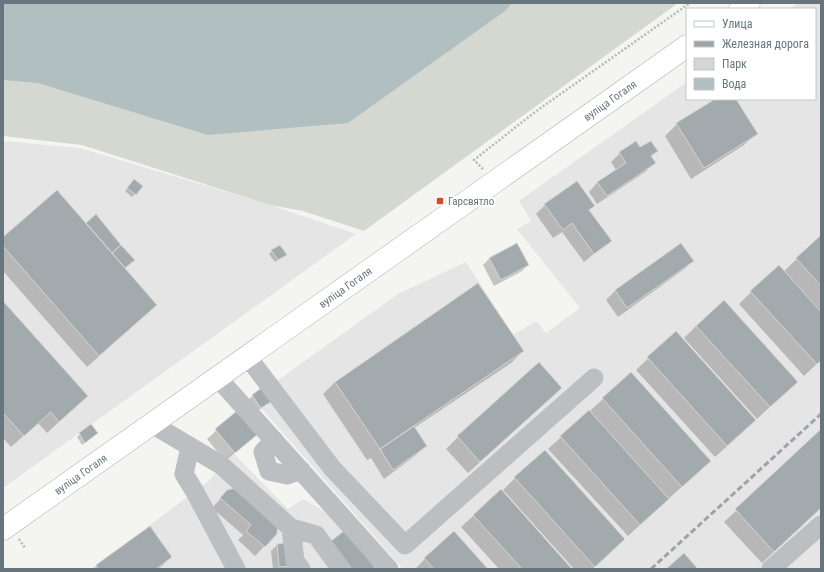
<svg xmlns="http://www.w3.org/2000/svg" width="824" height="572" viewBox="0 0 824 572" font-family="'Roboto Condensed',sans-serif">
	<style>
		.built { fill: #e4e5e4 }
		.green { fill: #d4d8d0 }
		.water { fill: #b1bfc1 }
		.shadow { fill: #0003 }
		.building { fill: #a2aaae; stroke: #d5d5d3 }
		.lines { fill: none; stroke-linecap: round; stroke-linejoin: round }
		.major-casing { stroke: #afb3b6; stroke-width: 23 }
		.path { stroke: #b5b8ba; stroke-width: 2.5; stroke-dasharray: 2 2; stroke-linecap: butt }
		.minor { stroke: #bbbfc2; stroke-width: 19 }
		.major { stroke: #fff; stroke-width: 22 }
		.rail { stroke: #9da3a7; stroke-width: 3; stroke-dasharray: 6 3; stroke-linecap: butt }
		.poi-dot { fill: #d04d34; stroke: #fff; stroke-width: 1.5 }
		.labels { text-anchor: middle; stroke-width: 4; stroke-linejoin: round; paint-order: stroke }
		.street-label { font-size: 11px; fill: #66757e; stroke: #fff }
		.poi-label { font-size: 11px; fill: #66757e; stroke: #fff; text-anchor: start }
	</style>
	<rect width="100%" height="100%" fill="#f4f4f0"/>
	<path class="built" d="M798 3H821V569H403L261 408 252 395 264 386H270L398 294 466 262 513 335 536 321 546 333 580 308 517 229 531 221 519 201 687 82V99H815V9H790Z
		M3 141 80 148 270 205 356 234 3 488Z
		M232 452 288 509 303 499 331 515 375 569H91L209 481Z"/>
	<path class="green" d="M3 3H678L364 231 303 211 270 205 82 145 3 136Z"/>
	<path class="water" d="M3 3H512L505 11 348 123 208 135 38 83 3 80Z"/>
	<path class="shadow" d="M717 99H735L756 134 744 145 691 179 665 136 677 124Z
		M640 149 656 151 650 157 654 163 645 172 597 204 589 192 598 182 616 170 611 162 620 153Z
		M132 183 135 194 132 197 125 191Z
		M545 205 588 210 610 241 584 262 562 232 553 238 536 214Z
		M95 216 127 266 124 268 144 316 87 367 3 271V238L86 224Z
		M821 236V360L804 376 739 304 751 292 783 272Z
		M516 244 528 265 522 271 494 286 483 265 489 259Z
		M681 245 693 261 683 270 618 317 606 300 615 291Z
		M272 251 282 257 275 262 269 254Z
		M3 302 87 396 47 433 38 423 11 447 3 438Z
		M696 326 784 394 757 419 684 338Z
		M676 332 743 432 715 457 636 370Z
		M523 351 511 363 414 428 426 446 416 455 384 479 371 458 367 460 323 394 335 382Z
		M561 388 468 473 446 449 458 437Z
		M253 395 272 400 255 413 247 401Z
		M603 399 698 472 628 536 548 449Z
		M238 411 257 434 225 461 207 439Z
		M91 425 94 436 82 445 77 437Z
		M821 431V508L762 563 724 522Z
		M515 478 612 551 592 569H574L503 490Z
		M228 491 276 534 255 556 238 540 243 535 212 508Z
		M501 491 571 569H499L461 527Z
		M150 528 171 557 162 566 158 569H93Z
		M454 533 487 569H415L425 559Z
		M289 544 291 566 288 569H273L271 551 277 545Z"/>
	<path class="building" d="M715 99H736L758 134 704 168 676 123Z
		M636 141 640 147 651 141 658 151 651 156 656 163 607 196 597 182 626 163 619 152Z
		M134 179 143 186 136 195 127 188Z
		M577 181 595 206 589 210 612 241 594 254 572 223 563 230 544 204Z
		M57 190 157 305 99 356 3 246V237Z
		M96 214 121 245 112 253 86 223Z
		M821 235V286L796 258Z
		M517 243 529 265 501 280 489 258Z
		M681 243 694 261 627 308 615 290Z
		M121 245 135 260 125 268 112 253Z
		M280 245 287 255 278 260 271 250Z
		M779 265 821 312V361L817 364 750 291Z
		M478 283 524 351 380 449 335 382Z
		M724 300 798 382 770 407 696 326Z
		M3 301 88 396 59 422 51 412 24 436 3 413Z
		M676 331 756 420 727 446 647 357Z
		M539 362 562 388 480 462 457 436Z
		M631 372 711 461 682 487 602 398Z
		M264 386 274 400 261 408 252 395Z
		M238 410 258 434 235 453 215 429Z
		M589 410 669 499 640 525 560 436Z
		M91 424 98 433 85 443 79 433Z
		M414 426 427 446 393 470 380 449Z
		M821 429V508L774 552 735 509Z
		M545 450 625 539 595 567 514 477Z
		M239 487 278 523 277 534 265 547 246 531 251 525 220 498 227 490Z
		M501 489 572 569H522L473 515Z
		M150 526 172 557 156 569H98L96 565Z
		M345 530 376 569H352L330 542Z
		M454 531 488 569H434L424 558Z
		M290 542 292 566 279 567 277 544Z
		M684 553 698 569H666Z"/>
	<g class="lines">
		<g class="major-casing">
			<g id="major">
				<path d="M740 9 749 3"/>
				<path id="s1" d="M3 529 687 46"/>
			</g>
		</g>
		<path class="path" d="M483 169 474 160 535 112 690 3
			M19 539 25 548"/>
		<path class="minor" d="M247 356 332 468 405 545 594 378
			M217 377 389 569
			M152 424 221 465 291 528 316 535 341 569
			M274 440 263 452 269 471 287 475 301 470
			M190 447 184 474 195 492 236 569
			M291 528 295 561 301 569
			M771 569 821 525"/>
		<use href="#major" class="major"/>
		<path class="rail" d="M651 569 821 414"/>
	</g>
	<rect class="poi-dot" x="436" y="197" width="8" height="8" rx="2"/>
	<g class="labels">
		<g class="street-label">
			<text dy="4" stroke="none"><textPath href="#s1" startOffset="743">вуліца Гогаля</textPath></text>
			<text dy="4" stroke="none"><textPath href="#s1" startOffset="419">вуліца Гогаля</textPath></text>
			<text dy="4" stroke="none"><textPath href="#s1" startOffset="95">вуліца Гогаля</textPath></text>
		</g>
		<g class="poi-label">
			<text x="448" y="205">Гарсвятло</text>
		</g>
	</g>
	<rect width="824" height="572" fill="none" stroke="#66757e" stroke-width="8"/>
	<rect x="686" y="8" width="130" height="92" fill="#ffffff" stroke="#c2c8cb"/>
	<rect x="694" y="21" width="20" height="6" fill="#ffffff" stroke="#c2c8cb"/>
	<text x="722" y="28" font-size="12" fill="#66757e">Улица</text>
	<rect x="694" y="41" width="20" height="6" fill="#9da3a7" stroke="#c2c8cb"/>
	<text x="722" y="48" font-size="12" fill="#66757e">Железная дорога</text>
	<rect x="694" y="58" width="20" height="12" fill="#d4d8d0" stroke="#c2c8cb"/>
	<text x="722" y="68" font-size="12" fill="#66757e">Парк</text>
	<rect x="694" y="78" width="20" height="12" fill="#b1bfc1" stroke="#c2c8cb"/>
	<text x="722" y="88" font-size="12" fill="#66757e">Вода</text>
</svg>
